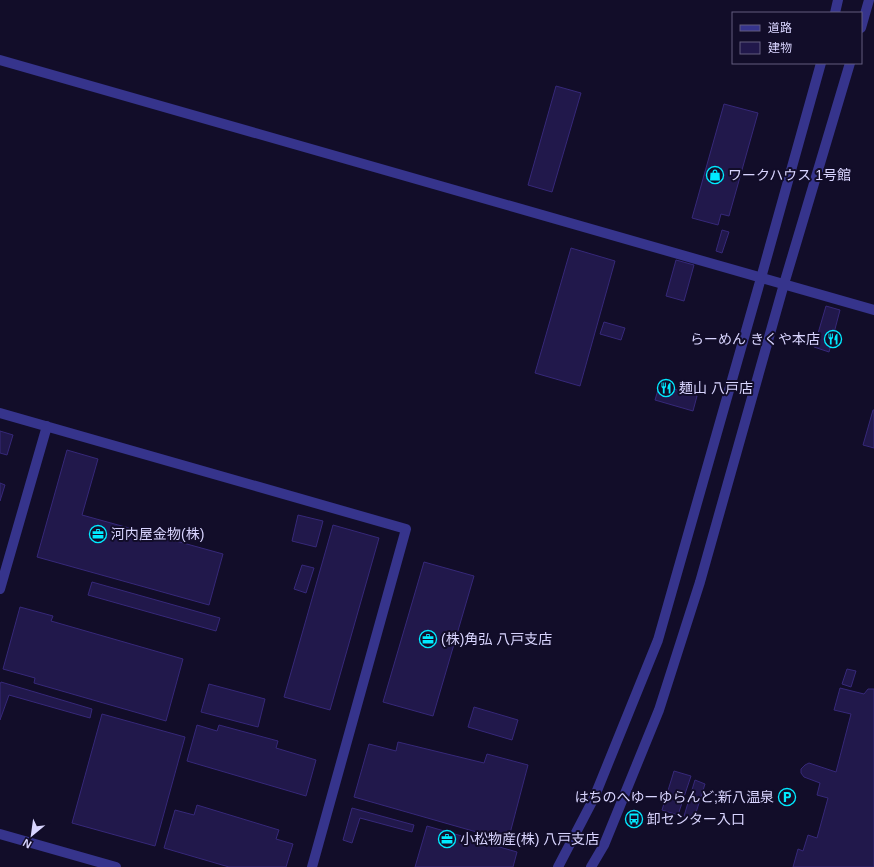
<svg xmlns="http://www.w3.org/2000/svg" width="874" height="867" viewBox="0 0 874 867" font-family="Helvetica,'Noto Sans JP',sans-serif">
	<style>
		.building { fill: #21184b; stroke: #362879 }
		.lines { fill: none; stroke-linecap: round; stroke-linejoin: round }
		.minor { stroke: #36348c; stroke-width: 10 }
		.labels { text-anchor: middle; stroke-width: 4; stroke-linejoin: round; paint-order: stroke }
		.poi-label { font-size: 14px; fill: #d9d5ff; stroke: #120d29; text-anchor: start }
	</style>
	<rect width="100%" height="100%" fill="#120d29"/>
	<path class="building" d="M556 86 581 93 552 192 528 185Z
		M724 104 758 113 729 216 721 214 718 225 692 218Z
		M722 230 729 232 722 253 716 251Z
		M571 248 615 261 580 386 535 373Z
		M676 260 694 265 684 301 666 296Z
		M826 306 840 310 829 352 814 347Z
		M604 322 625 328 621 340 600 334Z
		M661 380 668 382 667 387 697 396 693 411 655 400Z
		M873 410H874V448L863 445Z
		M0 431 13 435 7 455 0 453Z
		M67 450 98 459 82 515 223 554 209 605 37 557Z
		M0 483 5 485 0 501Z
		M298 515 323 521 316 547 292 541Z
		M333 525 379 538 330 710 284 697Z
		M424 562 474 576 433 716 383 702Z
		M302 565 314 568 306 593 294 589Z
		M92 582 220 618 216 631 88 595Z
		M20 607 53 616 51 621 183 659 166 721 34 683 35 678 3 669Z
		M847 669 856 671 851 687 842 684Z
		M1 682 92 709 90 718 9 695 0 720V684Z
		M209 684 265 699 258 727 201 712Z
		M840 688 864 694 868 689H874V867H793L798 849 803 851 808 835 817 838 828 798 817 795 820 783 804 777 801 773V769L805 765 809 763 836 772 851 714 834 710Z
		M474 707 518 720 512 740 468 727Z
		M102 714 185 737 155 846 72 823Z
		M197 725 217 731 219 725 278 741 276 748 316 760 306 796 187 761Z
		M398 742 484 763 487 754 528 765 508 841 354 797 369 744 396 751Z
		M674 771 691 776 678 815 662 810Z
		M695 780 705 784 694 819 684 816Z
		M197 805 279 830 276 839 293 844 286 867H229L164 848 175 810 194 815Z
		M352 808 414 825 412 832 360 818 352 843 343 840Z
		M427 826 517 852 513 867H415Z"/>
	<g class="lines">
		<path class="minor" d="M835 13 838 0
			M861 28 869 0
			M0 60 874 310
			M0 413 406 529 312 867
			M0 589 47 426
			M0 834 116 867
			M558 867 594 798 658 640 761 278 821 63
			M591 867 604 845 659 710 700 582 784 284 850 63"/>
	</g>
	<defs>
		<g id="shop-ring" transform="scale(0.9)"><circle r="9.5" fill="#120d29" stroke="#01eaff" stroke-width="1.5"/><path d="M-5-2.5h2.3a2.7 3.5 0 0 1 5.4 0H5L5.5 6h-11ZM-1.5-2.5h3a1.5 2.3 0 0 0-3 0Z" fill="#01eaff"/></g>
		<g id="restaurant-ring" transform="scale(0.9)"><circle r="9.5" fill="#120d29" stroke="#01eaff" stroke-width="1.5"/><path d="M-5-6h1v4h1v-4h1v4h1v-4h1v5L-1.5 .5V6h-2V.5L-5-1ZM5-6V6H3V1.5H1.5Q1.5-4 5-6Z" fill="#01eaff"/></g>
		<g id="office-ring" transform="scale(0.9)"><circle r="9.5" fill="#120d29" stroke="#01eaff" stroke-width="1.5"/><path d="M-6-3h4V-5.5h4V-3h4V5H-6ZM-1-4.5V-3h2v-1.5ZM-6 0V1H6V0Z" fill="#01eaff"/></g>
		<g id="parking-ring" transform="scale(0.9)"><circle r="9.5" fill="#120d29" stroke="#01eaff" stroke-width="1.5"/><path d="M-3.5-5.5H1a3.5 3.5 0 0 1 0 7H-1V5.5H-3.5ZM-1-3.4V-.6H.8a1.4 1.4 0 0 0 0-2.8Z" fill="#01eaff"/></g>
		<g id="bus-ring" transform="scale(0.9)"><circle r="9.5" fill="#120d29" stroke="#01eaff" stroke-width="1.5"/><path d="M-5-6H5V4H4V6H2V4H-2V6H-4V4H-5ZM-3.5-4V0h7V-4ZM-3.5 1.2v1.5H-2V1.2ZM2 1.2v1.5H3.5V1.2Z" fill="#01eaff"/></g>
	</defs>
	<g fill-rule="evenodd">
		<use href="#shop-ring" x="715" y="175"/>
		<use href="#restaurant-ring" x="833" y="339"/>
		<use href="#restaurant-ring" x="666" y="388"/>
		<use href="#office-ring" x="98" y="534"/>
		<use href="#office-ring" x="428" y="639"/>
		<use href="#parking-ring" x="787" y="797"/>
		<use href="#bus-ring" x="634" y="819"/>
		<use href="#office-ring" x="447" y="839"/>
	</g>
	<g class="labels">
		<g class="poi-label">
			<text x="728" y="180">ワークハウス 1号館</text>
			<text x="820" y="344" text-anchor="end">らーめん きくや本店</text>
			<text x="679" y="393">麺山 八戸店</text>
			<text x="111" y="539">河内屋金物(株)</text>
			<text x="441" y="644">(株)角弘 八戸支店</text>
			<text x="774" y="802" text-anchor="end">はちのへゆーゆらんど;新八温泉</text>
			<text x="647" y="824">卸センター入口</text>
			<text x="460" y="844">小松物産(株) 八戸支店</text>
		</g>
	</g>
	<rect x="732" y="12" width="130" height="52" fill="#120d29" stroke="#625d7f"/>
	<rect x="740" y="25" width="20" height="6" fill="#36348c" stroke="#625d7f"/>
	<text x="768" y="32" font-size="12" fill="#d9d5ff">道路</text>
	<rect x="740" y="42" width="20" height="12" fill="#21184b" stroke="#625d7f"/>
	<text x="768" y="52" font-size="12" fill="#d9d5ff">建物</text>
	<g transform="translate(32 835) rotate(209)" stroke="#120d29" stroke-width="3" paint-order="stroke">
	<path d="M0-3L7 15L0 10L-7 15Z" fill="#d9d5ff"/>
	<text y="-6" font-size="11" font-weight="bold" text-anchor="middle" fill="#d9d5ff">N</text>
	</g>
</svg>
